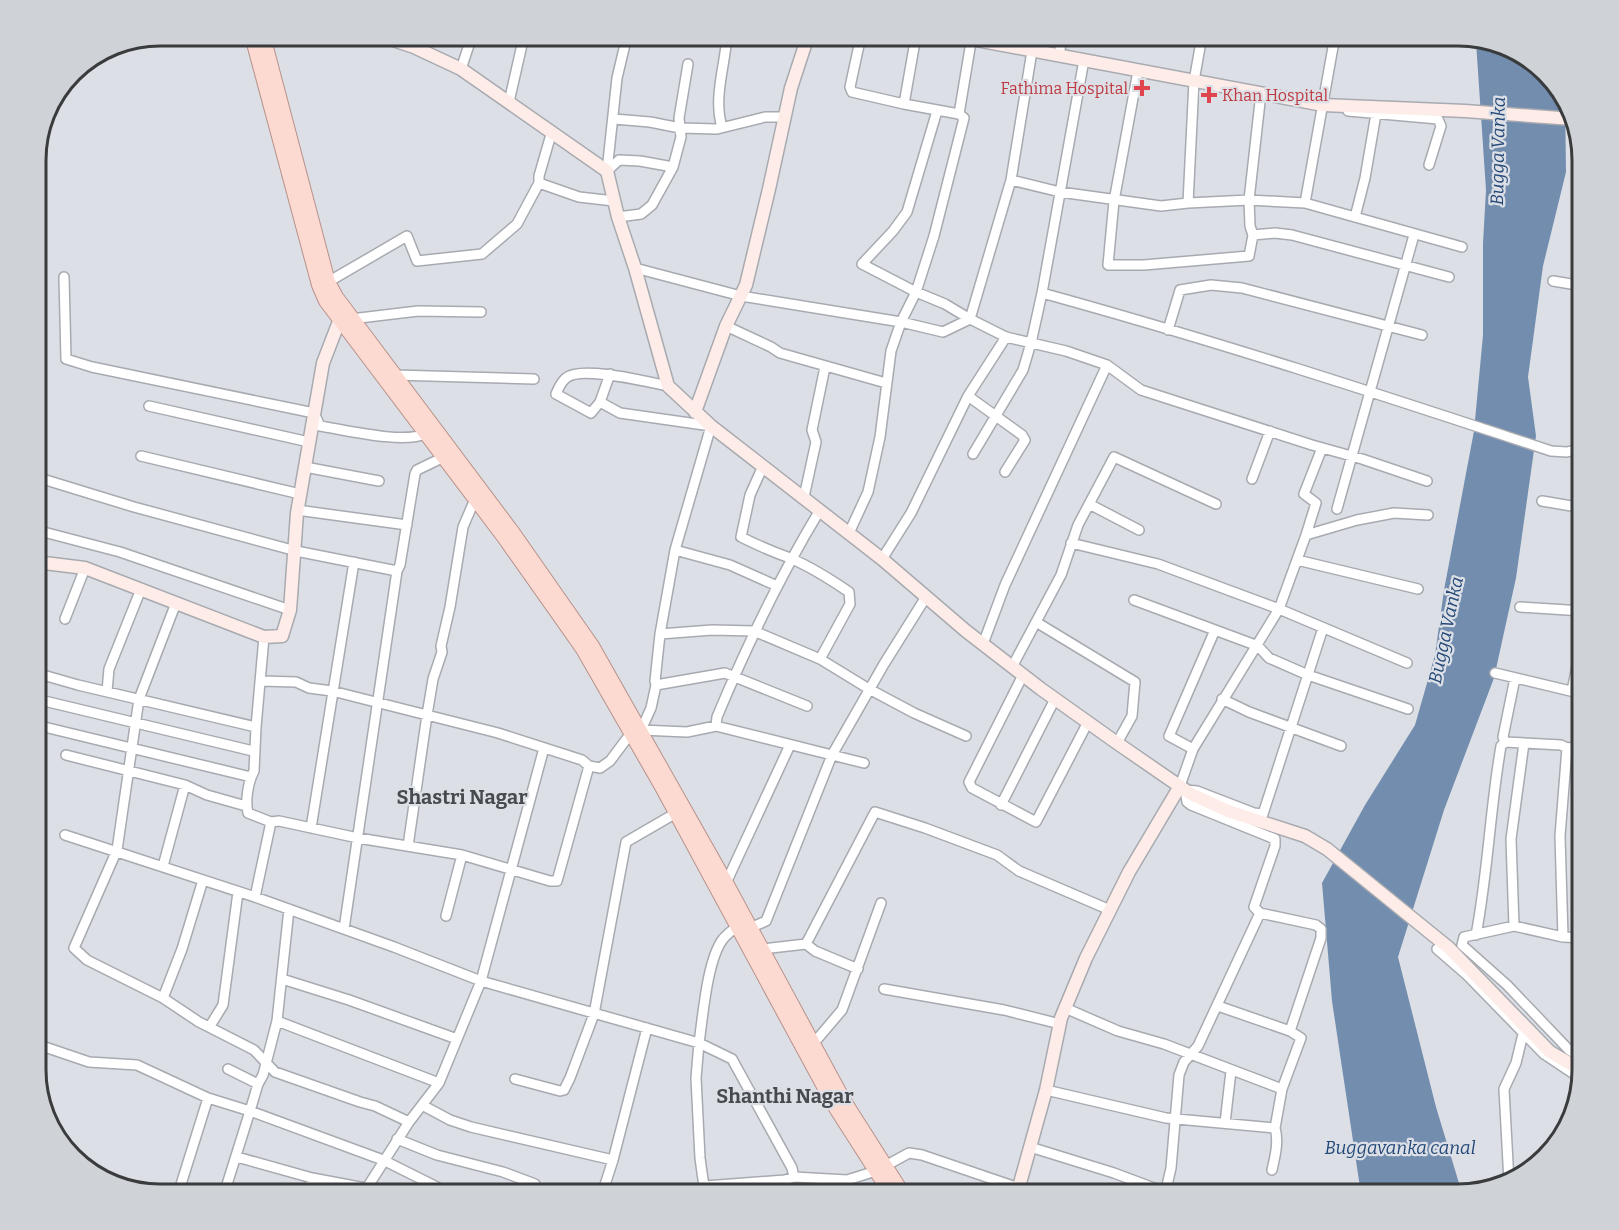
<svg xmlns="http://www.w3.org/2000/svg" width="1619" height="1230" viewBox="0 0 1619 1230" font-family="Bitter,serif">
	<style>
		.water { fill: #738daf }
		.lines { fill: none; stroke-linecap: round; stroke-linejoin: round }
		.street-casing { stroke: #a7aab0; stroke-width: 12 }
		.secondary-casing { stroke: #a7aab0; stroke-width: 15 }
		.primary-casing { stroke: #b7918a; stroke-width: 16 }
		.street { stroke: #fff; stroke-width: 9 }
		.secondary { stroke: #feece8; stroke-width: 12 }
		.primary { stroke: #fcd9d1; stroke-width: 14 }
		.health-dot { fill: #e0444e; stroke: #dce0e6; stroke-width: 2 }
		.labels { text-anchor: middle; stroke-width: 4.5; stroke-linejoin: round; paint-order: stroke }
		.health-label { font-size: 16px; fill: #be3a42; stroke: #dce0e6; text-anchor: end }
		.water-label { font-size: 18px; font-style: italic; fill: #254978; stroke: #dce0e6 }
		.quarter-label { font-size: 20px; font-weight: bold; fill: #474a4f; stroke: #dce0e6 }
		.rim { fill: none; stroke: #3a3b3d; stroke-width: 3 }
	</style>
	<rect width="100%" height="100%" fill="#dce0e6"/>
	<path class="water" d="M1476 42 1535 62 1565 99 1566 172 1543 266 1528 377 1536 436 1516 578 1494 678 1444 810 1398 957 1436 1107 1462 1193 1361 1194 1332 1001 1322 883 1365 805 1415 725 1435 655 1444 590 1474 431 1483 335V243L1486 190Z"/>
	<g class="lines">
		<g class="street-casing">
			<path id="street" d="M627 36 617 78 607 171 619 160 640 161 673 167
				M861 36 850 87 852 92 904 104 916 36
				M1059 56 1062 36
				M461 69 472 36
				M1138 71 1114 201 1108 265H1144L1249 256 1253 235 1250 226 1249 200 1261 93
				M509 102 524 36
				M904 104 959 114
				M937 111 907 212 893 231 862 264 916 292 945 304 970 319 1006 337 1066 351 1107 365 1141 390 1312 445 1362 459 1427 481
				M1348 111 1438 119 1441 126 1429 165
				M614 119 650 122 680 128 717 129 765 117H785
				M722 127C713 98 725 66 727 36
				M1011 180 1060 192 1161 206 1188 203 1249 200 1305 203 1462 247
				M539 183 579 197 614 201
				M1188 203 1194 81 1202 36
				M1305 203 1335 36
				M618 217 641 214 652 205 673 167 681 137 679 118 688 64
				M1355 217 1365 178 1376 114
				M1253 235 1275 233 1292 235 1449 277
				M635 268 741 296 901 322 943 332 970 319 1011 180 1032 51
				M64 277 66 359 92 367 314 413 320 426C346 430 403 444 425 434
				M1553 281 1583 286
				M328 282 407 236 417 261 482 254 517 224 539 183V176L552 131
				M1042 293C1213 340 1382 395 1551 451L1567 452 1583 448
				M351 319 418 311 481 312
				M726 326 771 347 780 353 886 383
				M1168 330 1180 290 1211 285 1242 288 1422 335
				M610 374 600 402 591 413 556 394C558 389 561 382 566 378 581 365 648 382 668 386
				M394 375 534 379
				M968 396 1022 435 1025 440 1005 472
				M600 402 620 413 711 426 675 550 660 634 655 681 656 685 651 708 641 730 687 732 716 726 832 755 766 921 750 928
				M149 406 309 442
				M1322 448 1304 494 1316 503 1306 535 1357 520 1394 513 1428 515
				M973 454 1023 370 1031 343 1042 293 1084 60
				M141 456 300 494
				M763 466 750 495 741 537C757 545 773 552 790 558 811 567 830 579 849 592L850 604 820 659
				M305 467 379 481
				M36 477 134 507 296 551 397 571
				M1252 479 1270 431
				M804 497 816 442 812 430 825 367
				M1542 501 1583 508
				M1089 504 1139 530
				M1337 509 1414 235
				M297 510 407 525
				M36 530 120 552 290 610
				M849 533 868 492 880 437 891 351 901 322 916 292 934 236 964 118 959 114 972 36
				M1071 543 1158 564 1279 609 1407 663
				M675 550 730 565 777 586
				M882 559 911 513 968 396 1006 337
				M1297 560 1418 589
				M1134 600 1258 646 1269 658 1308 675 1408 709
				M176 603 139 699 117 850 74 948 87 960 163 998 199 1022 254 1050 275 1072 360 1102 375 1106 409 1122
				M1520 607 1583 611
				M65 619 85 568
				M1036 622 1135 682 1132 716 1117 743
				M660 634 712 630 754 631 820 659 869 689 914 713 966 736
				M983 644 1005 585 1107 365
				M1012 667 1061 575 1078 525 1114 457 1216 504
				M36 673 78 685 256 727 264 637
				M1495 673 1583 694
				M1023 675 969 782 972 788 1036 822 1088 722
				M1515 678 1503 737 1505 742 1561 745 1567 748 1583 746
				M261 681 296 682 309 688 332 691 498 733 582 760 589 766 600 768 610 761 631 733 634 732
				M656 685 725 673 807 706
				M107 691 109 669 141 589
				M1572 691 1583 636
				M36 699 253 751
				M1222 699 1249 712 1341 746
				M36 725 251 777
				M716 726 717 717C747 645 780 576 820 510
				M256 727 254 771C248 782 245 801 248 813L271 822 279 821 358 838 462 855 550 881H557L589 766
				M1193 749 1169 736 1215 630
				M66 755 185 785 207 795 246 806
				M864 763 832 755 884 664 926 597
				M1180 786 1193 749 1279 609 1306 535
				M1001 805 1055 699
				M311 828 354 562
				M65 835 255 897 394 947 481 981 699 1043C703 1016 707 960 723 939 728 933 735 928 741 924
				M408 846 427 715 433 679 442 652 441 646 450 607 463 527 475 499
				M163 866 185 785
				M726 883 790 745
				M255 897 271 822
				M446 916 462 855
				M1514 926 1511 839 1524 743
				M344 929 397 571 400 565 415 474 417 470 444 457
				M1476 935C1488 872 1490 809 1501 746L1505 742
				M1563 937 1560 836 1567 748
				M1583 938 1563 937 1514 926 1464 937 1462 945 1507 985 1569 1050 1583 1059
				M806 944 875 812 925 828 997 855 1019 871 1110 910
				M762 949 806 944 815 951 858 969
				M1437 949 1467 975 1544 1054 1580 1078
				M282 979 349 1000 457 1039
				M884 989 1004 1010 1060 1024
				M163 998 182 949 203 880
				M1218 1006 1290 1031 1301 1038 1282 1089 1275 1128C1279 1141 1275 1157 1272 1170
				M1065 1008 1118 1031 1164 1044 1282 1089
				M277 1021 439 1083
				M210 1026 223 1005 238 892
				M1290 1031 1321 938V929L1316 925 1260 913 1254 907 1275 846V839L1191 805 1187 802 1185 790 1197 791 1254 813 1263 814 1323 628
				M36 1044 89 1062 137 1065 208 1098 250 1111 258 1084 228 1069
				M813 1044 842 1010 881 903
				M515 1079 560 1091 564 1090 570 1078 594 1014 626 842 676 813
				M258 1084 263 1075 277 1021 289 909
				M1046 1090 1166 1118 1275 1128
				M422 1105 450 1120 471 1127 613 1160
				M1225 1123 1231 1071
				M397 1139 437 1155 503 1172 535 1184
				M1030 1147 1114 1173 1170 1194
				M237 1157 312 1178 365 1188
				M1509 1182 1504 1089 1516 1063 1523 1034
				M705 1186 785 1180 794 1177 847 1180 876 1171 909 1153 922 1155 1019 1188
				M178 1194 208 1098
				M224 1194 250 1111 383 1160 451 1194
				M307 1194 312 1178
				M363 1194 409 1122 439 1083 481 981 544 748
				M602 1194 613 1160 647 1028
				M705 1194 700 1158 696 1078 699 1043 732 1059 792 1168 794 1177
				M1165 1194 1171 1168 1179 1075 1184 1062 1198 1046 1260 913"/>
		</g>
		<g class="secondary-casing">
			<path id="secondary" d="M381 36 414 47 461 69 607 171 618 217 635 268 668 386 711 426 882 559 966 631 1041 689 1117 743 1191 794 1228 811 1305 836 1327 849 1449 948 1550 1052 1583 1071
				M955 36 1323 105 1465 111 1573 119
				M695 412 726 326 746 285 769 189 791 88 808 36
				M36 562 85 568 264 637 282 636 290 610 297 513 323 363 340 319 343 315
				M1017 1194 1046 1090 1061 1018 1086 958 1129 872 1180 786"/>
		</g>
		<g class="primary-casing">
			<path id="primary" d="M252 36 319 285 326 301 504 537 583 649 661 785 834 1105 891 1194
				M263 36 328 282 336 297 513 533 592 646 726 883 844 1101 903 1194"/>
		</g>
		<use href="#street" class="street"/>
		<use href="#secondary" class="secondary"/>
		<use href="#primary" class="primary"/>
	</g>
	<g class="health-dot">
		<path d="M1139 79h6v6h6v6h-6v6h-6v-6h-6v-6h6z"/>
		<path d="M1206 86h6v6h6v6h-6v6h-6v-6h-6v-6h6z"/>
	</g>
	<g class="labels">
		<g class="health-label">
			<text x="1128" y="94">Fathima Hospital</text>
			<text x="1222" y="101" text-anchor="start">Khan Hospital</text>
		</g>
		<g class="water-label">
			<text transform="translate(1498 151) rotate(-89)" y="6">Bugga Vanka</text>
			<text transform="translate(1446 630) rotate(-78)" y="6">Bugga Vanka</text>
			<text x="1400" y="1154">Buggavanka canal</text>
		</g>
		<g class="quarter-label">
			<text x="462" y="804">Shastri Nagar</text>
			<text x="785" y="1103">Shanthi Nagar</text>
		</g>
	</g>
	<path d="M0 0H1619V1230H0ZM160 46H1458A114 114 0 0 1 1572 160V1070A114 114 0 0 1 1458 1184H160A114 114 0 0 1 46 1070V160A114 114 0 0 1 160 46Z" fill="#cfd3d8" fill-rule="evenodd"/>
	<path class="rim" d="M160 46H1458A114 114 0 0 1 1572 160V1070A114 114 0 0 1 1458 1184H160A114 114 0 0 1 46 1070V160A114 114 0 0 1 160 46Z"/>
</svg>
